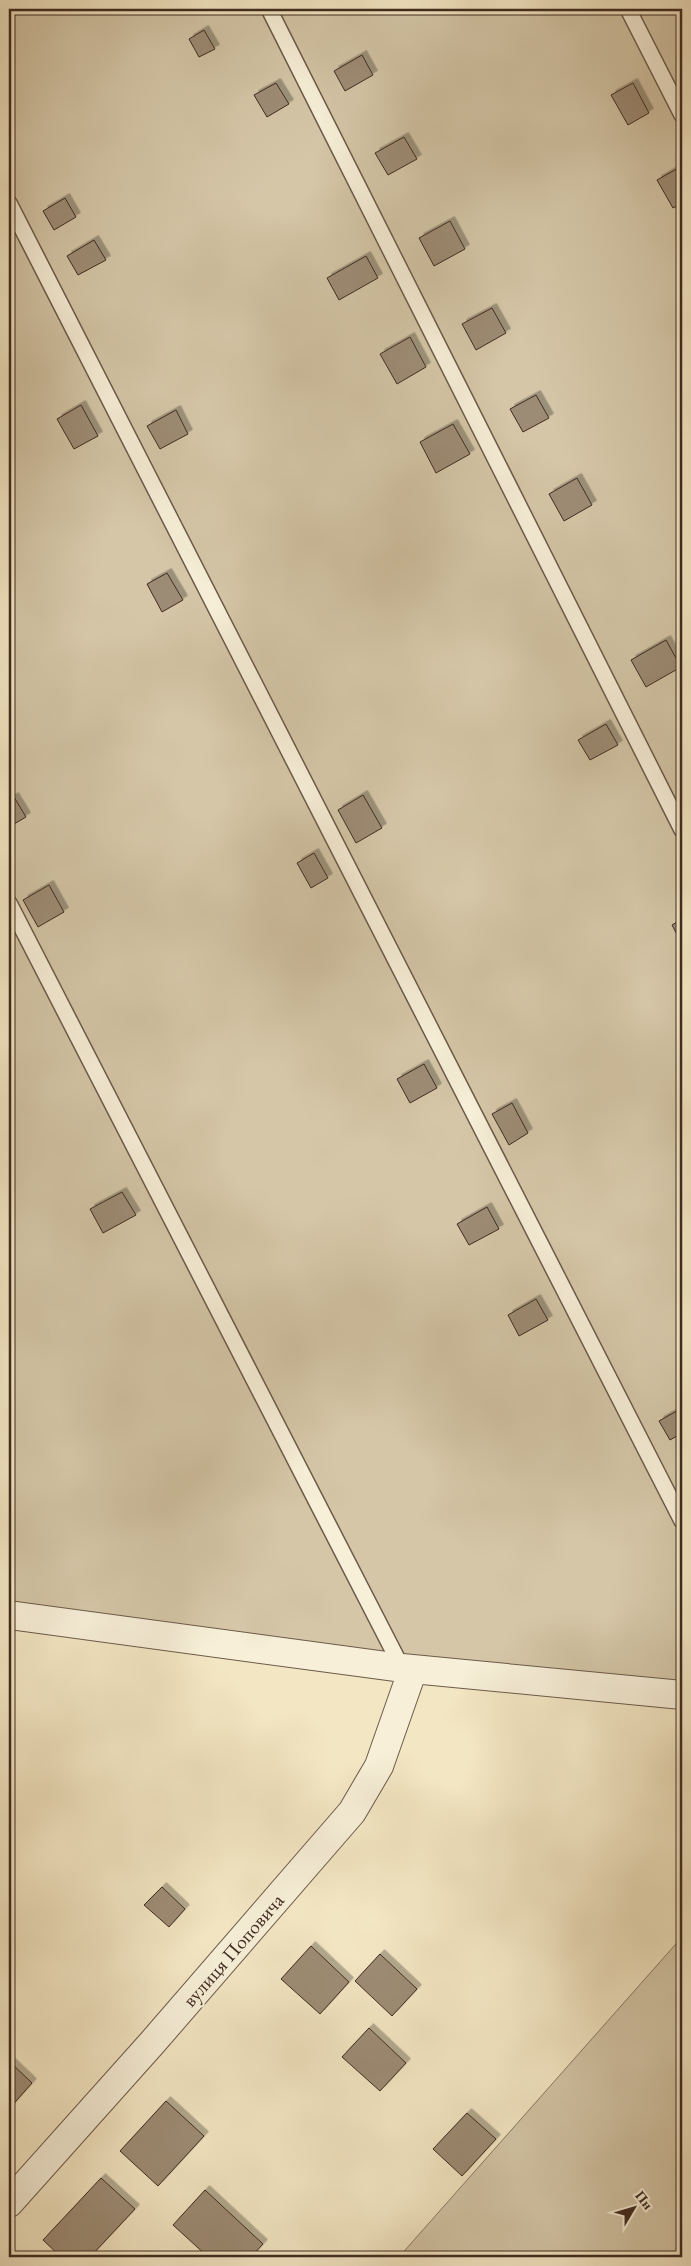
<svg xmlns="http://www.w3.org/2000/svg" width="691" height="2266" viewBox="0 0 691 2266" font-family="'EB Garamond',serif">
	<style>
		.green { fill: #d4c6a7; stroke: #8a7864 }
		.building { fill: #9d8c75; stroke: #3f2b21; filter: url(#shadow) }
		.lines { fill: none; stroke-linecap: round; stroke-linejoin: round }
		.lane-casing { stroke: #6c5a4a; stroke-width: 18 }
		.street-casing { stroke: #6c5a4a; stroke-width: 30 }
		.lane { stroke: #f7efd8; stroke-width: 15 }
		.street { stroke: #f7efd8; stroke-width: 28 }
		.labels { text-anchor: middle; stroke-width: 4.5; stroke-linejoin: round; paint-order: stroke }
		.street-label { font-size: 20px; fill: #3f2b21; stroke: #f7efd8 }
	</style>
	<defs>
		<filter id="shadow"><feDropShadow dx="4.5" dy="-4.5" stdDeviation="0" flood-color="#0004"/></filter>
	</defs>
	<rect width="100%" height="100%" fill="#f3e6c3"/>
	<filter id="stains"><feTurbulence type="fractalNoise" baseFrequency=".004" numOctaves="4"/><feColorMatrix values="0 0 0 0 .2 0 0 0 0 .09 0 0 0 0 .02 0 0 0 .5 -.17"/></filter>
	<radialGradient id="worn" r=".72"><stop offset=".6" stop-color="#630" stop-opacity="0"/><stop offset="1" stop-color="#630" stop-opacity=".3"/></radialGradient>
	<path class="green" d="M9 9H682V1695L9 1615Z
		M682 1937V2257H399Z"/>
	<path class="building" d="M204 30 215 49 199 57 189 39Z
		M362 55 373 75 345 91 334 71Z
		M276 83 289 104 267 117 254 95Z
		M633 83 649 113 628 125 611 95Z
		M404 137 417 159 388 175 375 153Z
		M680 167 682 171V203L673 208 657 180Z
		M65 198 76 217 54 230 43 211Z
		M450 221 465 249 434 266 419 238Z
		M94 240 106 260 78 275 67 256Z
		M366 256 378 278 339 300 327 278Z
		M492 308 506 333 476 350 462 324Z
		M410 337 426 367 397 384 380 354Z
		M536 395 549 418 523 432 510 409Z
		M81 405 98 436 74 449 57 419Z
		M176 410 188 434 160 449 147 426Z
		M453 424 470 454 436 473 420 442Z
		M577 478 592 505 564 521 549 494Z
		M167 573 183 600 162 612 147 584Z
		M666 640 681 667 646 687 631 660Z
		M606 724 618 745 590 760 578 740Z
		M363 795 382 828 356 843 338 810Z
		M14 797 26 817 9 827V800Z
		M314 853 328 878 311 888 297 863Z
		M49 885 64 912 38 927 23 900Z
		M682 919V944L672 925Z
		M424 1064 437 1088 410 1103 397 1079Z
		M512 1103 528 1133 509 1145 492 1114Z
		M122 1192 136 1215 103 1233 90 1209Z
		M487 1207 499 1229 469 1245 457 1224Z
		M536 1299 548 1320 519 1336 508 1315Z
		M682 1408V1433L670 1440 659 1421Z
		M162 1887 185 1909 169 1927 144 1905Z
		M311 1946 349 1982 320 2014 281 1979Z
		M380 1954 417 1989 392 2016 355 1981Z
		M369 2028 406 2063 380 2091 342 2057Z
		M9 2061 32 2083 9 2109Z
		M166 2101 204 2136 158 2186 120 2151Z
		M467 2113 496 2139 462 2176 433 2149Z
		M101 2178 135 2209 90 2257H61L43 2240Z
		M205 2190 263 2244 251 2257H208L173 2225Z"/>
	<g class="lines">
		<g class="lane-casing">
			<path id="lane" d="M269 9 682 830
				M628 9 682 115
				M9 203 682 1521
				M9 903 402 1668"/>
		</g>
		<g class="street-casing">
			<path id="street" d="M9 1615 402 1668 682 1695
				M9 2203 152 2043 352 1812 379 1766 413 1669"/>
		</g>
		<use href="#lane" class="lane"/>
		<use href="#street" class="street"/>
	</g>
	<g class="labels">
		<g class="street-label">
			<text transform="translate(233 1950) rotate(-49)" y="7">вулиця Поповича</text>
		</g>
	</g>
	<rect width="691" height="2266" fill="none" stroke="#f3e6c3" stroke-width="30"/>
	<rect x="10" y="10" width="671" height="2246" fill="none" stroke="#3f2b21" stroke-width="2.5"/>
	<rect x="15" y="15" width="661" height="2236" fill="none" stroke="#3f2b21"/>
	<g transform="translate(634 2208) rotate(52)" stroke="#f7efd8" stroke-width="4" paint-order="stroke">
	<path d="M0-4L9 19L0 12L-9 19Z" fill="#3f2b21"/>
	<text y="-8" font-size="14" font-weight="bold" text-anchor="middle" fill="#3f2b21">Пн</text>
	</g>
	<rect width="100%" height="100%" filter="url(#stains)"/>
	<rect width="100%" height="100%" fill="url(#worn)"/>
</svg>
